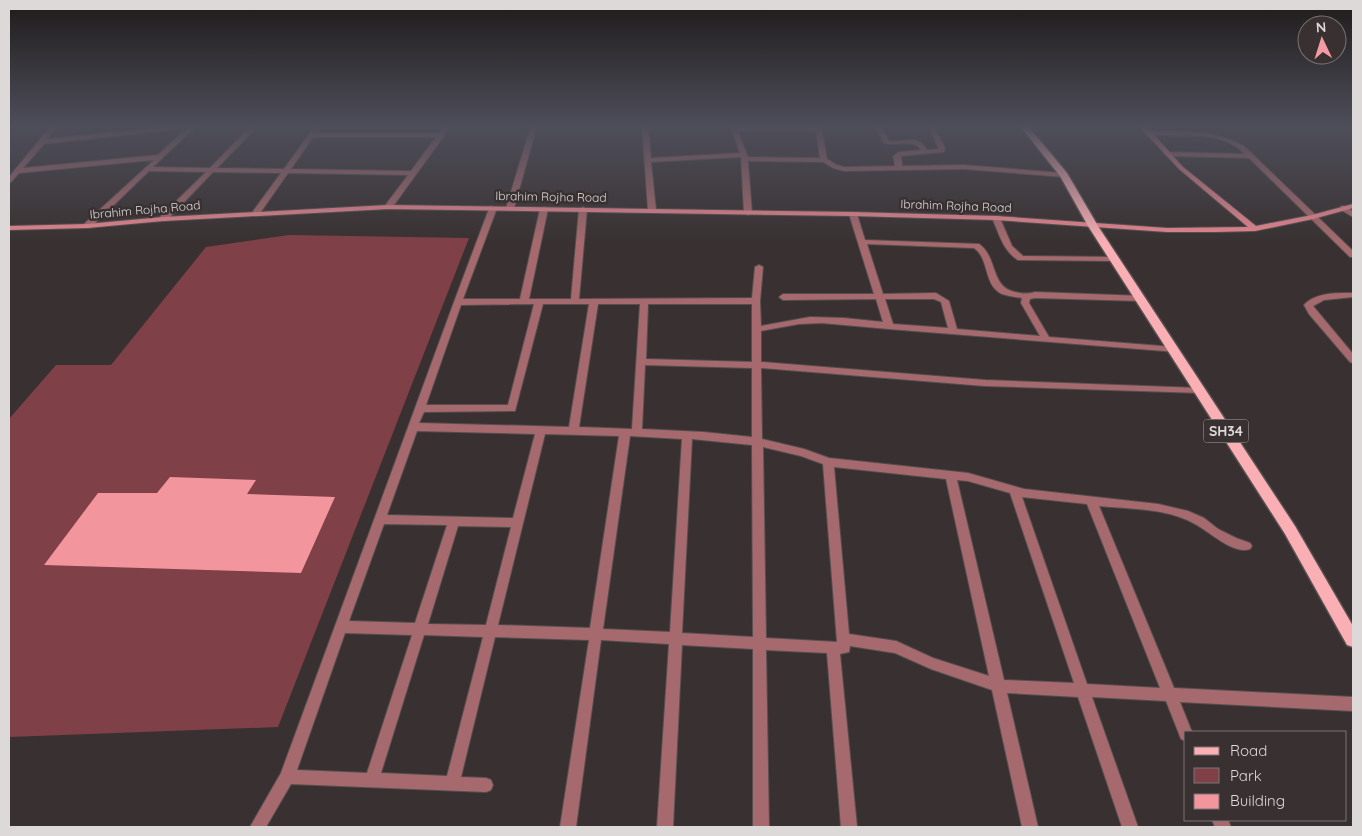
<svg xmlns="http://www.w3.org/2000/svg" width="1362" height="836" viewBox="0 0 1362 836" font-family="Quicksand,sans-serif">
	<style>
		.green { fill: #804047 }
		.building { fill: #f2959d }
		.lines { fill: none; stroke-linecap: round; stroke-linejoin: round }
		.street-casing { stroke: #574f4f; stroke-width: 2 }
		.secondary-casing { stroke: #574f4f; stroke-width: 2 }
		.primary-casing { stroke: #574f4f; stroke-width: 3 }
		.street { fill: #a66a6e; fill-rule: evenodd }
		.secondary { fill: #e6868f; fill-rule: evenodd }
		.primary { fill: #f9afb4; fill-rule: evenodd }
		.labels { text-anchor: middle; stroke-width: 5; stroke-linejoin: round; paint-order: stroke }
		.far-street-label { font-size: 12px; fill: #ded9d9; stroke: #393131 }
		.shield { fill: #393131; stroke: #aca7a7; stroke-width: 1 }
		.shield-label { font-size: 14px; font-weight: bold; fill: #ded9d9 }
	</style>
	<rect width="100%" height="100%" fill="#393131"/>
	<path class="green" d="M289 235 469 238 278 727 9 737V419L56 365H111L206 247Z"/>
	<path class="building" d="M170 477 256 480 247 494 335 497 301 573 44 565 98 493H157Z"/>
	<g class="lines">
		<g class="street-casing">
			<path id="street" d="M51 126H58L47 139 172 126H196L153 167 210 168 251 126H258L217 168 284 169 315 126H321L316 133H439L444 126H450L444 136 391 209 384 207 408 175 288 173 258 216H255L251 214 281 173 213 172 166 221H163L159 219 160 217 206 172 149 171 90 228H87L83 226 84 224 154 160 19 173 11 182 9 183V177ZM187 128 158 155 23 168 44 144ZM313 137H436L411 171 291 169Z
				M531 126H537L514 208 507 210 506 208Z
				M642 126H648L651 158 740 153 730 126H821L827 159 837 165 844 167 895 166 893 156 899 152 921 150C913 138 898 147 884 143L875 126H881L889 141C904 143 918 133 927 150L939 149 928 126H934L945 148 944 152 901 156 902 166 964 165 1064 173 1067 175 1064 177 964 169 844 171 833 168 823 162 748 161 752 213 748 215 744 213 741 157 651 162 656 210 652 212 648 210ZM738 131H816L820 158 748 157Z
				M1147 131C1181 132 1214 129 1244 146L1353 251V257H1350L1249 158 1167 156 1164 154 1167 152 1245 154C1218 127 1178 139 1145 134V132Z
				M490 206 497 208 463 299H520L540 209 544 207 548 209 529 299H571L579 209 583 207 587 209 579 299 752 298 755 267 759 265 763 267 760 301 761 326 810 317 844 318 883 322 876 299 783 300 779 297 783 294H874L849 214 853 212 857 214 865 240 979 244C998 257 990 287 1015 292 1023 294 1028 294 1035 292L1143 296V300L1140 301 1035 298 1030 299 1029 303 1049 337 1174 347 1179 350 1177 352 889 329 822 323 799 324 761 331V362L985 380 1199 388 1204 391 1202 393 985 386 761 368 762 439 804 449 829 458 968 473 1024 489 1158 504 1188 511 1204 518 1218 529 1236 538 1250 543 1252 546 1250 549C1233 555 1209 531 1195 524 1167 508 1130 509 1099 506L1174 688 1353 697V711L1180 702 1192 732H1186V741L1181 739 1166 701 1092 697 1138 827H1122L1078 697 1007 693 1038 827H1022L992 690 931 669 895 653 850 646 849 652 840 654 857 827H841L827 653 766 650 769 827H753V649L682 645 673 827H657L669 644 601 640 576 827H560L589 640 495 637 461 777 486 778 491 780 493 785 491 790 486 792 291 784 266 827H250L281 773 454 302ZM867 244 974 248C990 259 983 285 1002 294 1008 296 1015 297 1022 298L1021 303 1040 336 957 329 949 301 936 293 883 294ZM885 299H934L941 302 948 328 893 324ZM534 304 508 405H426L461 305ZM543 304H589L569 427 419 423 424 412 515 411ZM598 304H640L632 429 579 427ZM648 304H752V362L646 359ZM645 365 752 368V437L703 432 642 429ZM417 431 535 434 513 518 387 515ZM545 434 619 436 590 628 498 625ZM630 436 682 439 670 632 603 629ZM692 439 752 445 753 637 682 633ZM763 447 801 456 823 464 837 642 766 638ZM834 467 946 479 989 676 933 658 896 641 849 634ZM957 480 968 481 1010 493 1074 683 1004 680ZM1022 497 1087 504 1160 688 1087 684ZM384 524 447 525 415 623 349 621ZM458 526 511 527 486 625 428 624ZM345 633 412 635 367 773 297 770ZM424 635 483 637 447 776 381 773Z
				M1341 206H1347L1353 212V217L1341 210Z
				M993 216H999L1012 246 1023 256 1115 257 1119 259 1115 261 1018 260C1003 251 999 233 992 218Z
				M1353 293V297L1324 300 1313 306 1353 354V363L1350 362 1309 314 1304 305C1316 292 1337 293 1353 293Z
				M1212 820H1228L1231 827H1215Z"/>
		</g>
		<g class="secondary-casing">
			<path id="secondary" d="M1139 126H1146L1183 167 1256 226 1312 215 1353 204V208L1313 219 1255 231 1215 232H1167L996 220 853 216 388 209 163 221 87 228 9 230V226L87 224 163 217 388 205 853 212 996 216 1167 228 1248 227 1179 169Z"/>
		</g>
		<g class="primary-casing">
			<path id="primary" d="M1020 126H1028L1067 173 1098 226 1295 526 1353 626V647L1347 645 1285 534 1088 226 1060 176Z"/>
		</g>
		<use href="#street" class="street"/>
		<use href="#secondary" class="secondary"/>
		<use href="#primary" class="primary"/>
	</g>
	<linearGradient id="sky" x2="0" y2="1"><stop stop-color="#1f1b1b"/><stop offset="0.52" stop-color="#4e4e5a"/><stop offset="1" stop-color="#4e4e5a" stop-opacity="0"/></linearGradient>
	<rect width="1362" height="243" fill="url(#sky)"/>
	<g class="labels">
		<g class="far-street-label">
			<text transform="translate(551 197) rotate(1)" y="4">Ibrahim Rojha Road</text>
			<text transform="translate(956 206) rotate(2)" y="4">Ibrahim Rojha Road</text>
			<text transform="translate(145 210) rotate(-5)" y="4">Ibrahim Rojha Road</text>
		</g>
		<rect class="shield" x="1203.5" y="419.5" width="45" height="23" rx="4"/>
		<g class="shield-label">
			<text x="1226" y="436">SH34</text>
		</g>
	</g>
	<rect width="1362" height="836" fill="none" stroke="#ded9d9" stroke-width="20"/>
	<rect x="1184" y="731" width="162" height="90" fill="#393131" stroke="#7b7474"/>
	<rect x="1194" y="747" width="25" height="8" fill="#f9afb4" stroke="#7b7474"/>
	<text x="1230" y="756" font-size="15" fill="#ded9d9">Road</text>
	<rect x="1194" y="768" width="25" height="15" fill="#804047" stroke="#7b7474"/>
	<text x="1230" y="781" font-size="15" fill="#ded9d9">Park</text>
	<rect x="1194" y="794" width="25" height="15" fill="#f2959d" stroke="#7b7474"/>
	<text x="1230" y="806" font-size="15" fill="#ded9d9">Building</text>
	<g transform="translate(1322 40) rotate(356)"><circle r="24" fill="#393131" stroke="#7b7474"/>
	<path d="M0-4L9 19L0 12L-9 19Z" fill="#f49aa2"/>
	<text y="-8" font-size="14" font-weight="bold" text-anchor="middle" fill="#ded9d9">N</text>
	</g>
</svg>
